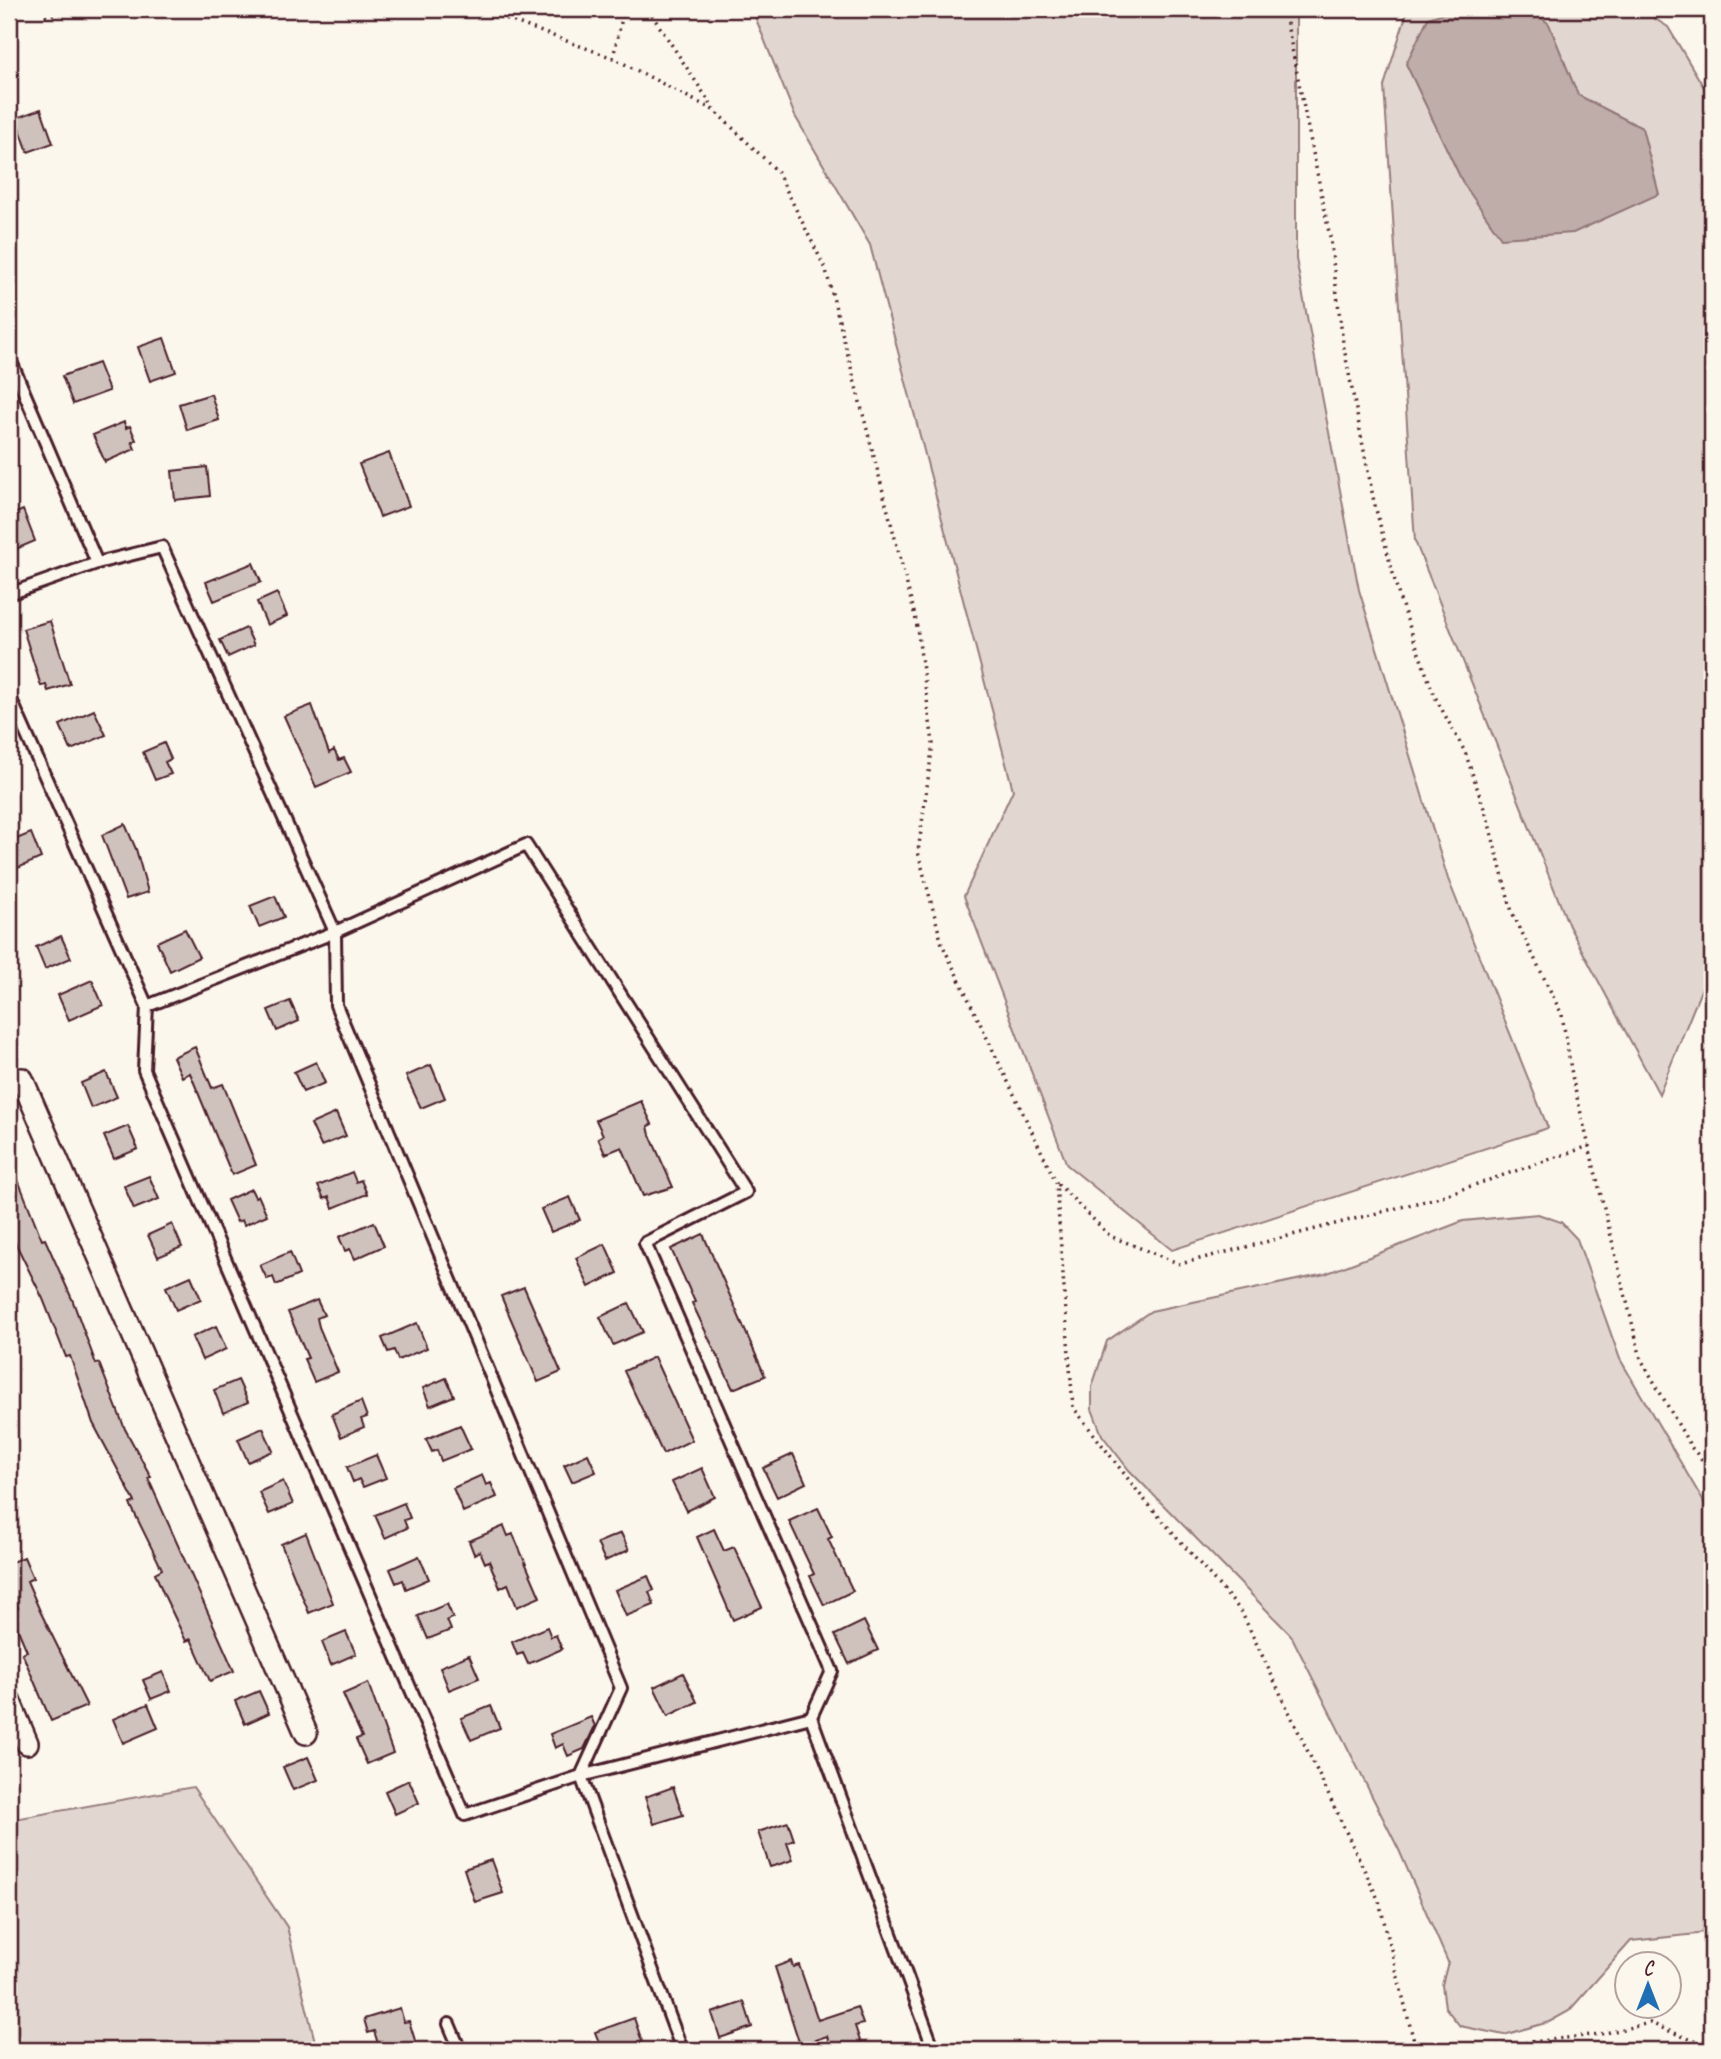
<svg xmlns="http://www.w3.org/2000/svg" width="1721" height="2059" viewBox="0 0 1721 2059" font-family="Caveat,sans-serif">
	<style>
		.green { fill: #e2d7d0; stroke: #967b7e; stroke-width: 2 }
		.water { fill: #bfadaa; stroke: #907477; stroke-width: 2 }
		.building { fill: #cfc2bc; stroke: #4a1f2b; stroke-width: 2 }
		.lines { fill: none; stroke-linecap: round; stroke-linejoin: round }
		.lane-casing { stroke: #4a1f2b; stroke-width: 16 }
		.street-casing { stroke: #4a1f2b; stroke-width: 26 }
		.path { stroke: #4a1f2b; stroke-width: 3.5; stroke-dasharray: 2 5; stroke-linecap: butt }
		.lane { stroke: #fbf7ec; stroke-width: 10 }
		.street { stroke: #fbf7ec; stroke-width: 21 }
	</style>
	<rect width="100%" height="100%" fill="#fbf7ec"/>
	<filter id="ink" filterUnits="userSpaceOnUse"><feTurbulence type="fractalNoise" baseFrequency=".0143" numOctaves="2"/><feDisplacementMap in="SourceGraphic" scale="14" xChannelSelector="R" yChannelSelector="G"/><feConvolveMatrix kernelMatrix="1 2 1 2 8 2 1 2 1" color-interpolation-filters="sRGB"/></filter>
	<g filter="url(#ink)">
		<path class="green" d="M752 9H1296V259L1359 590 1448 879 1548 1128 1172 1250 1067 1165 964 896 1013 790 870 245 795 116Z
			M1408 9H1639L1668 27 1712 101V963L1659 1094 1569 926 1415 541 1384 86Z
			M1538 1214 1561 1222 1577 1239 1620 1359 1712 1516V1927L1697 1934 1631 1941 1569 2011 1549 2022 1504 2035 1460 2026 1445 2007 1442 1985 1448 1962 1399 1850 1291 1635 1129 1470 1102 1435 1092 1409V1387L1107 1341 1151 1311 1325 1274 1463 1221Z
			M193 1787 287 1927 317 2050H9V1820Z"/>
		<path class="water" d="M1456 9H1531L1549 24 1578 95 1642 128 1659 194 1573 233 1501 238 1463 183 1406 64 1428 18Z"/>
		<path class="building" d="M41 109 53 143 28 152 16 118Z
			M164 338 176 372 150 381 138 347Z
			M98 363 109 391 73 404 62 376Z
			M211 394 219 420 187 430 179 404Z
			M124 422 126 428 130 426 136 440 132 442 135 449 105 462 93 435Z
			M389 453 409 506 380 517 359 464Z
			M207 467 210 496 175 500 172 471Z
			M23 510 35 541 9 552V516Z
			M253 563 261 582 214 601 206 582Z
			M277 593 287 616 267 625 257 602Z
			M50 621 70 684 48 691 46 685 41 686 23 629Z
			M246 628 254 645 228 657 220 640Z
			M312 705 329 753 334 750 339 760 344 758 351 772 316 787 284 716Z
			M94 710 106 735 71 750 60 725Z
			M164 743 171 759 165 762 171 774 155 780 143 752Z
			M125 824 136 849 148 892 126 899 102 835Z
			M31 833 41 858 18 868 9 842Z
			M275 896 284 917 259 927 250 906Z
			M185 929 199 957 170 971 157 942Z
			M61 936 71 958 45 969 36 947Z
			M92 980 103 1005 69 1020 58 995Z
			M290 1001 299 1021 277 1031 268 1010Z
			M195 1047 212 1088 223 1084 256 1165 232 1175 190 1073 182 1077 173 1057Z
			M316 1062 325 1083 303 1092 294 1072Z
			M431 1065 445 1098 421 1108 406 1076Z
			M106 1072 117 1097 91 1108 81 1083Z
			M641 1101 652 1124 648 1126 650 1135 673 1187 643 1196 622 1147 605 1154 598 1138 603 1135 596 1120Z
			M336 1113 346 1136 321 1146 311 1124Z
			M128 1126 138 1149 114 1159 104 1136Z
			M9 1157 42 1240 45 1239 72 1299 96 1364 99 1363 125 1429 151 1477 148 1478 234 1671 210 1681 191 1639 186 1641 164 1595 155 1573 162 1569 130 1504 135 1502 93 1423 70 1356 66 1357 43 1299 12 1236 9 1227Z
			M352 1172 356 1182 361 1180 367 1194 333 1208 329 1197 324 1199 318 1186Z
			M149 1176 159 1199 134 1209 124 1186Z
			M251 1189 255 1197 258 1195 267 1215 244 1225 242 1220 237 1222 227 1200Z
			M570 1197 580 1220 551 1232 541 1209Z
			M374 1222 384 1246 355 1259 350 1249 345 1251 339 1237Z
			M172 1224 182 1247 158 1257 148 1235Z
			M703 1234 765 1376 733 1389 692 1303 695 1302 671 1249Z
			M605 1244 618 1273 589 1287 576 1258Z
			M290 1252 299 1275 276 1285 273 1277 267 1279 260 1265Z
			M191 1276 201 1299 176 1310 166 1287Z
			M524 1287 561 1372 538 1382 501 1296Z
			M317 1300 324 1315 317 1318 319 1327 338 1372 314 1382 304 1359 308 1358 288 1312Z
			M629 1303 643 1332 613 1345 600 1317Z
			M417 1323 427 1348 398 1360 394 1350 388 1352 382 1338Z
			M216 1326 226 1349 202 1360 192 1337Z
			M654 1357 692 1440 663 1454 624 1371Z
			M446 1378 454 1396 430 1406 423 1388Z
			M238 1380 248 1402 223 1413 214 1390Z
			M361 1401 367 1417 361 1419 364 1427 341 1437 332 1414Z
			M460 1425 471 1449 441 1461 437 1450 432 1452 426 1439Z
			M263 1428 273 1451 248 1462 238 1439Z
			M588 1454 596 1472 572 1482 564 1465Z
			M793 1454 806 1483 777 1497 763 1468Z
			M376 1455 386 1478 363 1487 359 1479 353 1482 347 1467Z
			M702 1468 715 1497 686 1511 672 1482Z
			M482 1475 486 1485 491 1483 497 1497 463 1512 453 1488Z
			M283 1481 293 1504 269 1514 259 1492Z
			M404 1503 410 1518 404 1520 407 1528 385 1538 375 1515Z
			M818 1508 832 1537 828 1539 853 1591 824 1605 810 1576 814 1574 789 1521Z
			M504 1526 508 1536 513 1534 540 1597 517 1607 508 1584 500 1588 489 1561 485 1563 480 1551 474 1554 469 1541Z
			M714 1529 724 1551 734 1547 762 1607 733 1620 697 1537Z
			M306 1533 333 1603 309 1613 281 1544Z
			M621 1533 629 1550 605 1561 597 1543Z
			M419 1556 429 1579 406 1589 403 1580 396 1583 390 1569Z
			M24 1557 33 1578 27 1581 40 1611 87 1706 51 1721 22 1653 27 1651 10 1611 18 1608 9 1587V1563Z
			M648 1576 654 1590 649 1592 654 1605 626 1616 615 1590Z
			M447 1604 453 1618 447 1620 451 1630 428 1639 418 1616Z
			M864 1621 878 1650 849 1664 835 1635Z
			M547 1627 551 1637 556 1635 562 1649 528 1664 523 1653 517 1655 512 1642Z
			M346 1632 356 1654 331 1665 322 1642Z
			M469 1655 479 1678 449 1690 440 1667Z
			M163 1672 171 1691 151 1699 143 1680Z
			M683 1673 697 1702 668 1716 654 1687Z
			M368 1683 393 1753 367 1764 356 1739 362 1737 343 1694Z
			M259 1691 269 1713 245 1724 235 1701Z
			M148 1704 158 1728 123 1743 113 1719Z
			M491 1706 500 1728 471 1740 461 1718Z
			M591 1717 595 1726 584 1749 568 1756 563 1744 555 1748 550 1734Z
			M308 1757 318 1780 293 1790 283 1767Z
			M409 1780 419 1803 395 1814 385 1791Z
			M673 1787 683 1815 654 1824 645 1797Z
			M788 1822 794 1840 787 1843 793 1860 770 1867 758 1832Z
			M491 1860 503 1893 475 1902 464 1869Z
			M791 1961 793 1967 799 1965 818 2020 857 2007 863 2024 855 2026 863 2050H831L827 2036 800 2045 775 1967Z
			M744 2002 752 2027 720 2038 712 2013Z
			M400 2008 404 2022 409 2021 418 2050H380L374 2031 368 2033 364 2019Z
			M634 2018 645 2050H602L595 2032Z"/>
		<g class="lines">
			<g class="lane-casing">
				<path id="lane" d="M9 357 97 563
					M9 594 97 563 162 547 335 932 336 1005 621 1688 581 1776
					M9 695 147 1006 144 1070 465 1815 581 1776 682 2050
					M147 1006 335 932 526 845 746 1192 645 1243 832 1671 811 1717 934 2050
					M581 1776 811 1717
					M449 2024 460 2050"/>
			</g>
			<g class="street-casing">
				<path id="street" d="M9 1084 22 1079 306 1733
					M9 1700 27 1743"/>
			</g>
			<path class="path" d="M42 9 46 16 86 9
				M466 9 501 17 613 58 715 111 777 171 826 270 916 620 933 743 918 852 942 944 1056 1182 1073 1407 1142 1497 1241 1611 1379 1901 1416 2050
				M648 9 714 109
				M1284 9 1330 237 1343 343 1374 502 1400 600 1434 695 1465 752 1488 820 1512 912 1562 1015 1573 1081 1641 1359 1691 1447 1712 1471
				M613 58 624 9
				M1058 1184 1110 1236 1180 1264 1436 1198 1589 1146
				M1462 2050 1601 2034 1650 2023 1694 2041 1712 2044"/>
			<use href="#lane" class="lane"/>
			<use href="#street" class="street"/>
		</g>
	</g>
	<rect width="1721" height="2059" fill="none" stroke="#fbf7ec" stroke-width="35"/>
	<rect x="18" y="18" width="1686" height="2024" fill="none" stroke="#4a1f2b" stroke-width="2.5" filter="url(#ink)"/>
	<g transform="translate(1648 1985)"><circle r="33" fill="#fbf7ec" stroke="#b4a19f" stroke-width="2"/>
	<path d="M0-5L12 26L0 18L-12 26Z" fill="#1f6fb2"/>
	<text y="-10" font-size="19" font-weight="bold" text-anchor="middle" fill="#4a1f2b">С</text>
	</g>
</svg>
